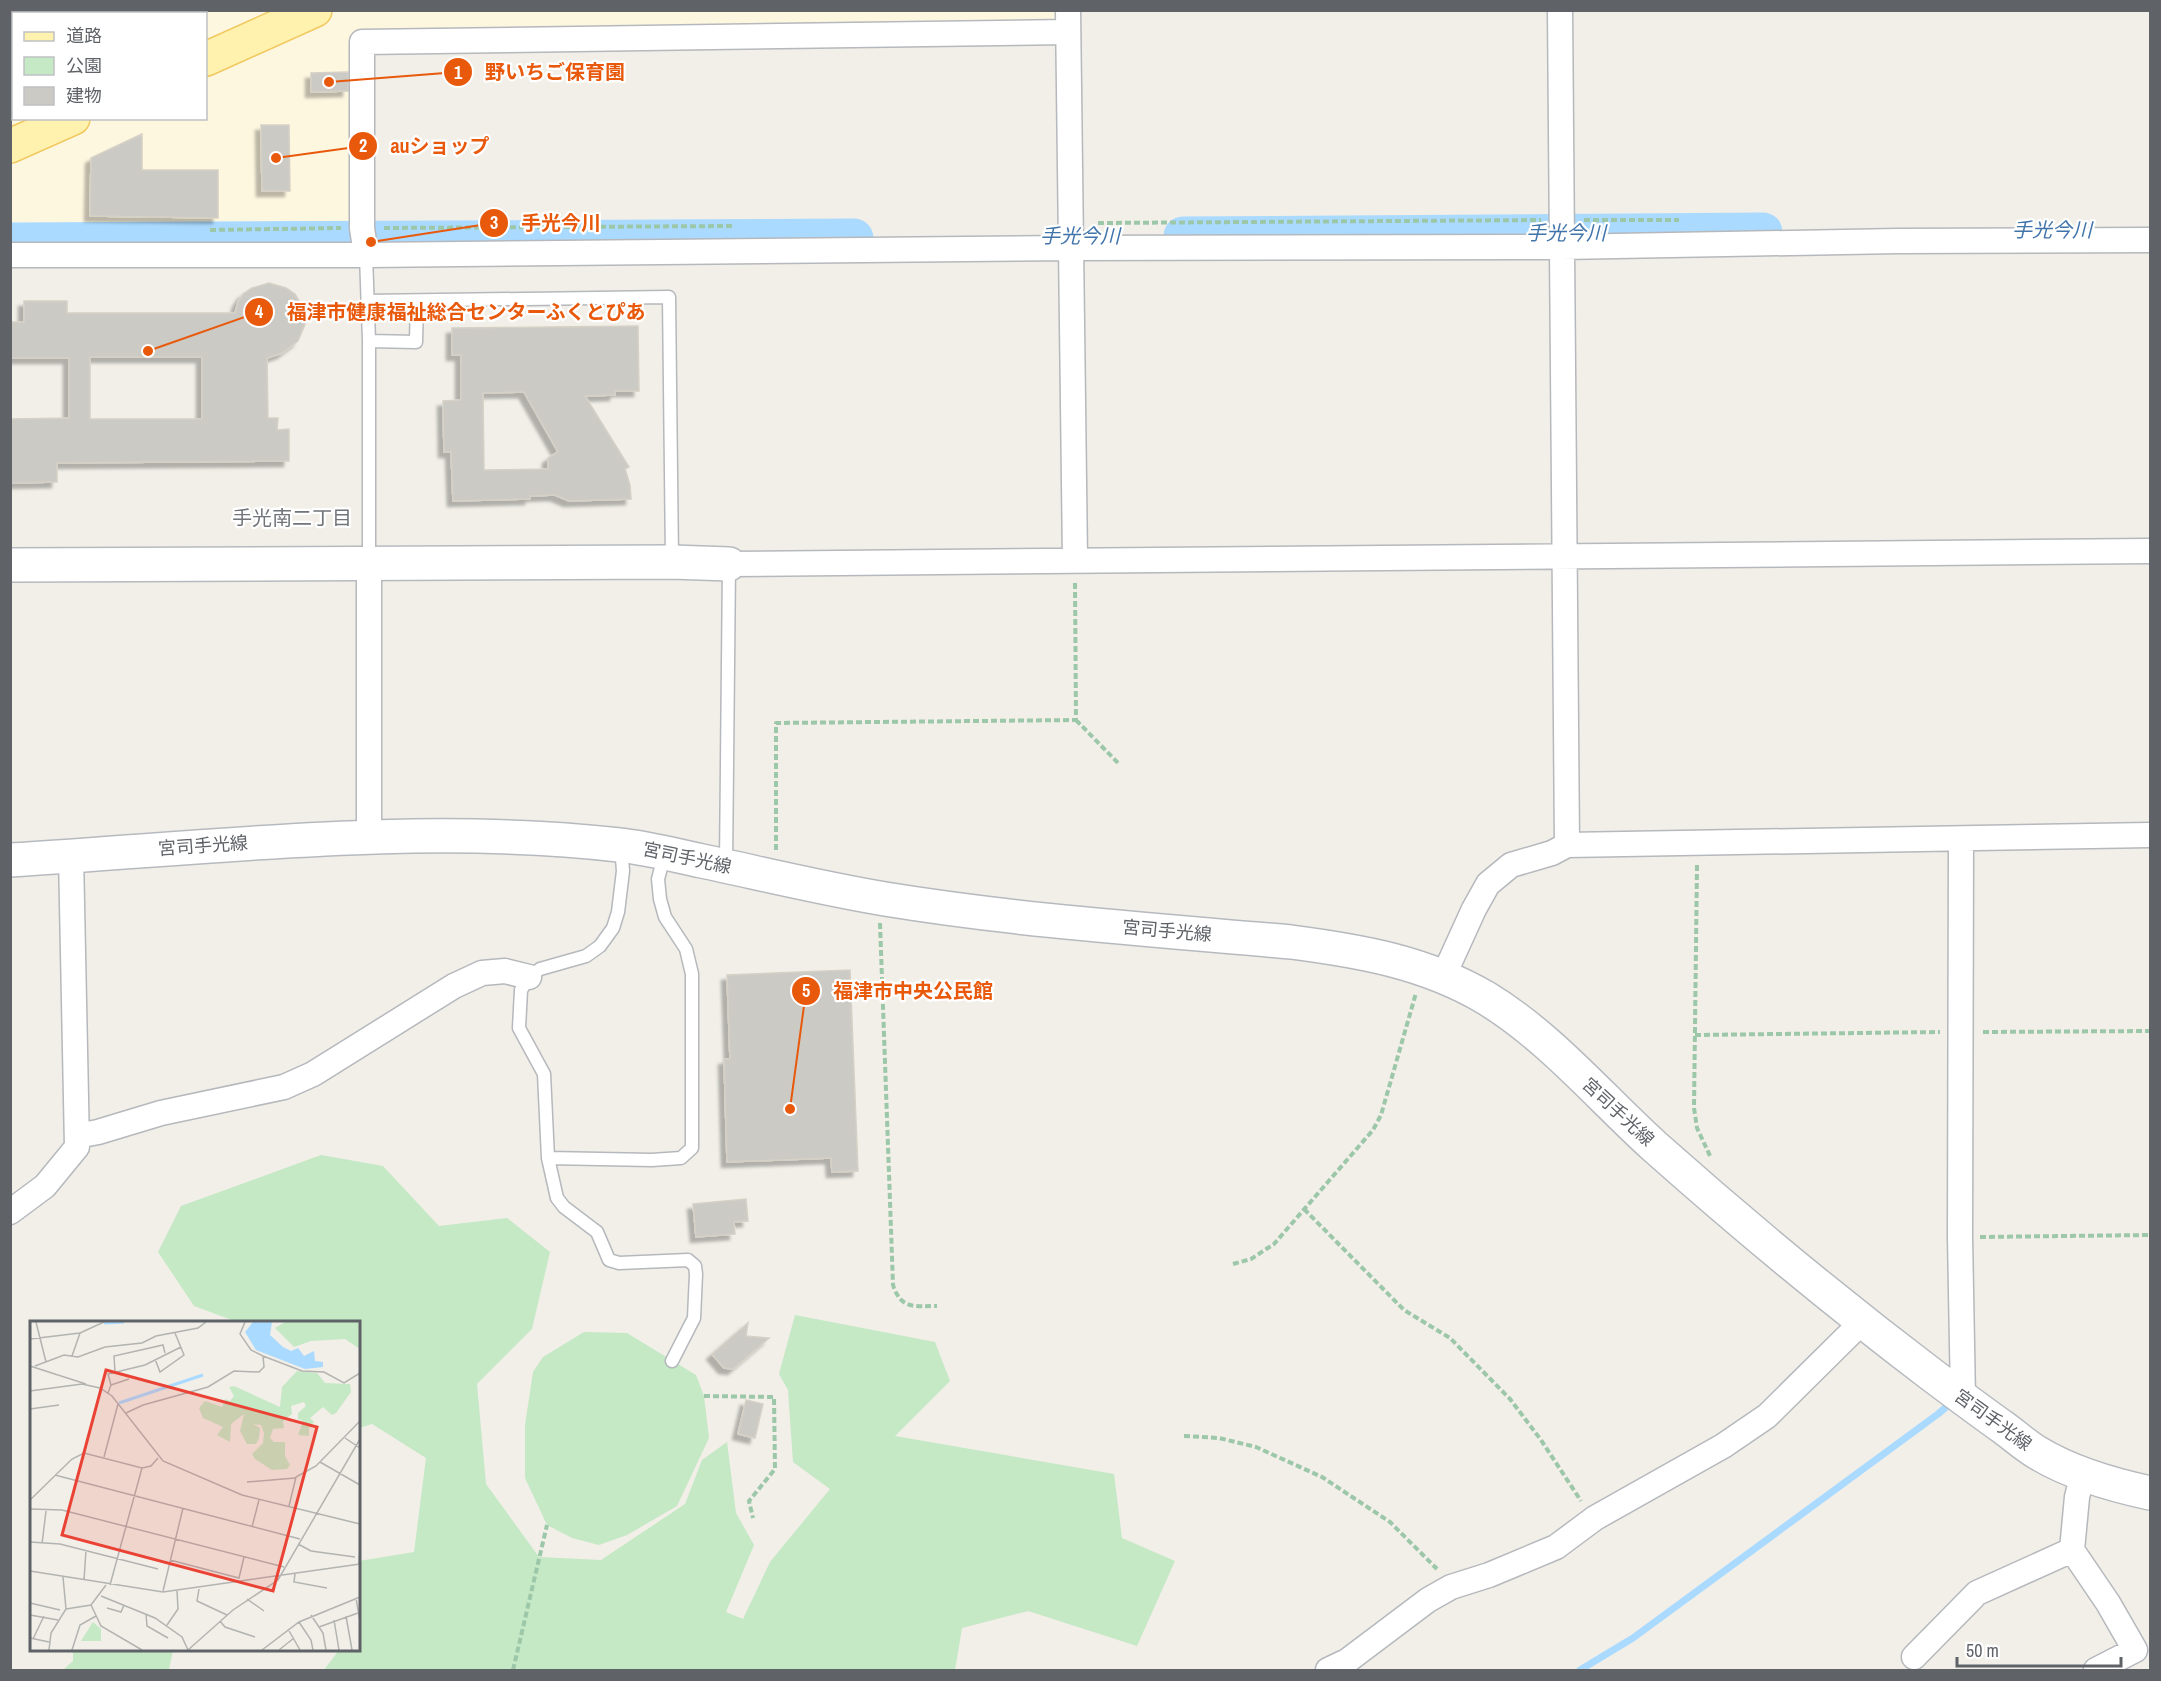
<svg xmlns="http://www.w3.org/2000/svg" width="2161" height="1681" viewBox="0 0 2161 1681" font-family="'Archivo Narrow','Noto Sans JP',sans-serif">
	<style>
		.commercial { fill: #fef7e0 }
		.green { fill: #c5e8c5 }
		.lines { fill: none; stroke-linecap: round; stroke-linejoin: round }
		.stream { stroke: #aadaff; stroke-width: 7 }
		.river { stroke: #aadaff; stroke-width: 39 }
		.building { fill: #cccac5; stroke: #d6d1c6; stroke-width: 1.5; fill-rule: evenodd; filter: url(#shadow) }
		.lane-casing { stroke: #b5b8bc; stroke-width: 15 }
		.street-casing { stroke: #b5b8bc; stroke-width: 27 }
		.secondary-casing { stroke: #b6babf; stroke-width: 36 }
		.primary-casing { stroke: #f2c960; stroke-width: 36 }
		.path { stroke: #9cc7a9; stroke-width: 4; stroke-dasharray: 6 3; stroke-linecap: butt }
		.lane { stroke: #fff; stroke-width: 12 }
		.street { stroke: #fff; stroke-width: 24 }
		.secondary { stroke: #fff; stroke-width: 33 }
		.primary { stroke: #fff2af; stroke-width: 33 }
		.labels { text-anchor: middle; stroke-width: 4.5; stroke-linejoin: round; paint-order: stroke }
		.street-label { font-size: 18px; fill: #5f6368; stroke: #fff }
		.water-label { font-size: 20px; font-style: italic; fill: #4174aa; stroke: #fff }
		.neighbourhood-label { font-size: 20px; fill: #70757a; stroke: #fff }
		.inset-river { fill: none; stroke: #aadaff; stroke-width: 3 }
		.inset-road { fill: none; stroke: #b3b3b1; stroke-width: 1.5 }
		.view { fill: #ea4335; fill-opacity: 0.15; stroke: #ea4335; stroke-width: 3 }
		.inset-edge { fill: none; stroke: #5f6368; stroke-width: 3 }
		.leader { fill: none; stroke: #e8590c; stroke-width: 2 }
		.callout-dot { fill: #e8590c; stroke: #fff; stroke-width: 2 }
		.mark-label { font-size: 18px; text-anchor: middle; font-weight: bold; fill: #fff }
		.callout-label { font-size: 20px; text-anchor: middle; font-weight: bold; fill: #e8590c; stroke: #fff; stroke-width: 4.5; stroke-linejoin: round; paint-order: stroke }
	</style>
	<defs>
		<filter id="shadow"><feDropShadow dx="-5.5" dy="5.5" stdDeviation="1.5" flood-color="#0004"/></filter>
	</defs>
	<rect width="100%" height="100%" fill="#f1efe8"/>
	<path class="commercial" d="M17 11H1059L1060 23 357 34 354 223 11 225 10 63 13 38 14 118H206V14L16 13Z"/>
	<path class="green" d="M321 1155 383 1166 439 1226 507 1218 550 1252 532 1329 477 1384 486 1484 539 1557 601 1560 685 1504 702 1460 727 1442 736 1513 754 1545 726 1612 743 1619 770 1562 830 1489 793 1462 788 1390 779 1374 795 1315 935 1342 950 1381 895 1436 1114 1474 1122 1538 1175 1561 1137 1646 1028 1611 962 1628 955 1670H324L339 1650H358L359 1561 414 1552 426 1458 372 1424 359 1428 358 1322H233L232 1320 194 1306 158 1252 181 1206Z
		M584 1332 627 1333 696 1375 704 1396 709 1438 677 1506 627 1535 599 1545 572 1538 547 1525 525 1478V1425L533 1372 543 1357Z
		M73 1650H173L169 1670H63L73 1661Z"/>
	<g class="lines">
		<path class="stream" d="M1580 1670 1633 1638 1938 1414 1952 1402"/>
		<path class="river" d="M1183 236 1763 232
			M10 242 854 238"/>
	</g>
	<path class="building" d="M348 72V91L311 92V73Z
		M261 125H289L290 191H262Z
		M142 134V170H218V218L90 216 91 158Z
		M269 283 286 288 295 294 304 309 306 322 298 341 282 353 267 358 268 418H278L277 430 289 429V461L57 463V482L10 483V419L69 418V358H10V322H24V301H67V313H235L238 302 243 294 252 288ZM90 357H202V419H90Z
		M638 326 639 391H615V395L585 396 629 467 625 469 630 485 631 499 569 501 555 495 530 496V499L453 501 451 452H444L443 401 461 400V355H452V328ZM524 392 558 452 548 458V469L484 470 483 393Z
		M850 970 858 1171 832 1172 831 1158 727 1162 724 1059H730L727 975Z
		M746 1199 748 1221 734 1222 735 1234 696 1237 693 1204Z
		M748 1323 746 1336 769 1338 733 1369 724 1368 712 1354Z
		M746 1400 763 1404 755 1438 738 1434Z"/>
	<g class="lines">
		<g class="lane-casing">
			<path id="lane" d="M366 255 369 341V562
				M368 301 669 297 672 560
				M369 341 416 342 417 301
				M621 846 623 871 618 912 613 928 600 946 586 956 540 969 529 977 521 990 519 1028 544 1074 548 1158 557 1198 564 1207 597 1232 609 1260 619 1263 688 1260 695 1266 696 1274 694 1318 672 1361
				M726 864 729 564
				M548 1158 652 1160 681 1158 692 1148V974L686 949 665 917 660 899 658 879 665 853"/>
		</g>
		<g class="street-casing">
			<path id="street" d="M1068 10 1075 560
				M1560 10 1567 845
				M10 255H366L1070 248 1562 247 1898 241 2150 240
				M366 255 362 228V42L1068 32
				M369 563V836
				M729 564 2150 551
				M1961 840 1960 1237 1963 1399
				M1443 977 1474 909 1488 884 1511 865 1552 853 1567 845 2150 835
				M77 1136 98 1132 161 1113 284 1087 313 1074 454 986 482 973 505 971 529 977
				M10 1212 45 1186 77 1147 71 855
				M2083 1474 2077 1497 2072 1550 2108 1603 2135 1650 2096 1670
				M1914 1657 1977 1593 2072 1550
				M1328 1670 1347 1661 1428 1600 1451 1587 1489 1575 1556 1547 1595 1518 1723 1446 1767 1416 1862 1322"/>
		</g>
		<g class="secondary-casing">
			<path id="secondary" d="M73 14 76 10
				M10 72 14 67
				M10 565 672 562 729 564
				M10 860C213 848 416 822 619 845 647 848 674 855 702 861 763 874 824 889 885 899 1020 921 1156 930 1291 942 1360 951 1425 962 1486 998 1550 1037 1599 1096 1654 1146 1744 1226 1837 1303 1932 1375 1956 1393 1980 1411 2004 1428 2015 1436 2026 1446 2038 1453 2071 1473 2113 1485 2150 1493"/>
		</g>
		<g class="primary-casing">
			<path id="primary" d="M206 59 315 10
				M10 146 73 118"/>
		</g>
		<path class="path" d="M1584 220H1679
			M1098 223 1541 220
			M384 228 734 226
			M210 230 341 228
			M1076 720 1120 765
			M776 850V723L1076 720 1075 582
			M1697 865 1694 1108 1697 1128 1711 1158
			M880 923 893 1285C901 1310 915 1306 937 1306
			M1983 1032 2150 1031
			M1695 1035 1940 1032
			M1304 1209 1404 1310 1450 1338 1510 1399 1541 1440 1581 1501
			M1980 1237 2150 1235
			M1233 1264 1251 1259 1274 1244 1373 1130 1381 1115 1416 993
			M704 1396 774 1397 775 1469 749 1501 753 1518
			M1184 1436 1219 1438 1256 1447 1322 1477 1390 1522 1437 1569
			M513 1670 547 1525"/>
		<use href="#lane" class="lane"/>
		<use href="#street" class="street"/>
		<use href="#secondary" class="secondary"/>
		<use href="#primary" class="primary"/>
	</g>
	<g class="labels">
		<g class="street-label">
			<text transform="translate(203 846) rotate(-4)" y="6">宮司手光線</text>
			<text transform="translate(687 858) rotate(12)" y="6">宮司手光線</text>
			<text transform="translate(1167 931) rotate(5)" y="6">宮司手光線</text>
			<text transform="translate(1618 1112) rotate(43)" y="6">宮司手光線</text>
			<text transform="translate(1993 1420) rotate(36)" y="6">宮司手光線</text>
		</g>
		<g class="water-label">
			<text x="2052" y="237">手光今川</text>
			<text x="1566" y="240">手光今川</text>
			<text x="1080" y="243">手光今川</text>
		</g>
		<g class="neighbourhood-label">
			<text x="292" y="525">手光南二丁目</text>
		</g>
	</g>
	<g transform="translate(30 1321)">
		<rect width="330" height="330" fill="#f1efe8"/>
		<path d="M255 1H330V28L315 18 281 20 264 26 245 7ZM267 50 287 52 295 62 320 63 321 71 306 92 302 94 293 86 280 97 284 101 279 106V115L268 114 273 100 268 98V92L276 85 274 81 261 85 262 93 253 100 254 107 243 108 240 117 244 121H255V135L260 144 257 148 242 149 225 138 222 133 233 122 234 112 231 104 223 103 230 107 229 117 226 123H217L210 110 214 93 201 103 200 121 187 114 193 106 173 97 169 87 175 80 192 86 195 78 200 80 204 75 199 66 204 65 250 86 252 66ZM63 301 71 308V320H51Z" fill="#c5e8c5"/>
		<path d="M223 1H242L240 14 253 26 261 30 268 27 274 35 284 30 285 40 293 41V46L275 48 226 29 215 11Z" fill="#aadaff"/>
		<path class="inset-river" d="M74 2 94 1M89 82 173 54"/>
		<path class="inset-road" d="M6 1 16 41M215 1 210 13 221 29 233 35 272 50 294 51 314 62 330 52M0 18 50 12 74 1M42 35 50 12M125 38 130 51 154 34 145 12M0 45 56 63M5 45 34 34 48 36 75 26 112 22 126 15 168 7 176 1M85 51 84 35 133 24 135 32M81 64 99 58M0 70 52 63 70 67 82 75 133 140 212 174 330 203M78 72 81 64 78 53 115 44 151 26M0 88 29 84M96 92 113 84 178 66 204 50 229 51 234 46 233 35M315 117 330 127M74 136 88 83M290 141 330 164M25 154 270 218M217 161 265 157M0 179 42 138 54 132 112 147 121 145 128 137M259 185 266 156 286 145 330 100M0 188 32 189 254 246M222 206 229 179M0 221 30 223 128 248M12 223 16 190M268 223 281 230 325 236M140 239 209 257 214 236M329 243 330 225M0 250 133 271 330 243M265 253 264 261 297 267M54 259 56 229M80 264 112 147M169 268 167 280 197 294M133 270 153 187M71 275 125 297 152 316 158 329M326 277 330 301M217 278 234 290M0 282 30 289M61 284 71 305 112 329M77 287 91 291 94 284M36 288 61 284 76 264M116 293 117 305 138 317M0 294 28 299M281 294 293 312 296 329M316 295 322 329M304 299 309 329M190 300 195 306 225 316M269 301 281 319 283 329M137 304 148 288 147 270M289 306 328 292M258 308 270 329M0 317 19 321M3 318 14 295M19 329 21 312 36 288 33 256M42 329 50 304 66 295M158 329 203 289 248 259 330 118M232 329 269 301 330 276M249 329 264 317"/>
		<path class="view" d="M76 49 287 106 243 270 32 214Z"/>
		<rect width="330" height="330" class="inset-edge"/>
	</g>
	<path class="leader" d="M329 82L458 72M276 158L363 146M371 242L494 223M148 351L259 312M790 1109L806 991"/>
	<g class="callout-dot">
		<circle cx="329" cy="82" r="6"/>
		<circle cx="276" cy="158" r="6"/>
		<circle cx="371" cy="242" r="6"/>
		<circle cx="148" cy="351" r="6"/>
		<circle cx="790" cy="1109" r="6"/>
		<circle cx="458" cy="72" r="15"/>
		<circle cx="363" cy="146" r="15"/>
		<circle cx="494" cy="223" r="15"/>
		<circle cx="259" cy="312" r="15"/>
		<circle cx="806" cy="991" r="15"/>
	</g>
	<g class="mark-label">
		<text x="458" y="79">1</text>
		<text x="363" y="152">2</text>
		<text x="494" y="229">3</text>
		<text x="259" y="318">4</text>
		<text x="806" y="997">5</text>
	</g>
	<g class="callout-label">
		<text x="555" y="79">野いちご保育園</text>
		<text x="440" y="153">auショップ</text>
		<text x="561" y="230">手光今川</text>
		<text x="466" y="319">福津市健康福祉総合センターふくとぴあ</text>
		<text x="913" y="998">福津市中央公民館</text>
	</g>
	<rect width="2161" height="1681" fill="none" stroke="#5f6368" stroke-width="24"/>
	<rect x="12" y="12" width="195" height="108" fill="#ffffff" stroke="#bfc1c3" stroke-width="1.5"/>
	<rect x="24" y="32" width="30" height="9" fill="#fff2af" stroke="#bfc1c3" stroke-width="1.5"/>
	<text x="66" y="42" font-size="18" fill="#5f6368">道路</text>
	<rect x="24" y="57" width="30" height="18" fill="#c5e8c5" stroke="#bfc1c3" stroke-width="1.5"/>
	<text x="66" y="72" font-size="18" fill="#5f6368">公園</text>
	<rect x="24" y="87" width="30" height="18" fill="#cccac5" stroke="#bfc1c3" stroke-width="1.5"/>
	<text x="66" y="102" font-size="18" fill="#5f6368">建物</text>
	<path d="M1957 1657v9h164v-9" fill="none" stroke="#5f6368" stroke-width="3"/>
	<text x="1966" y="1657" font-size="18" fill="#5f6368" stroke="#ffffff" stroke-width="4.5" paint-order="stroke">50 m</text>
</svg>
